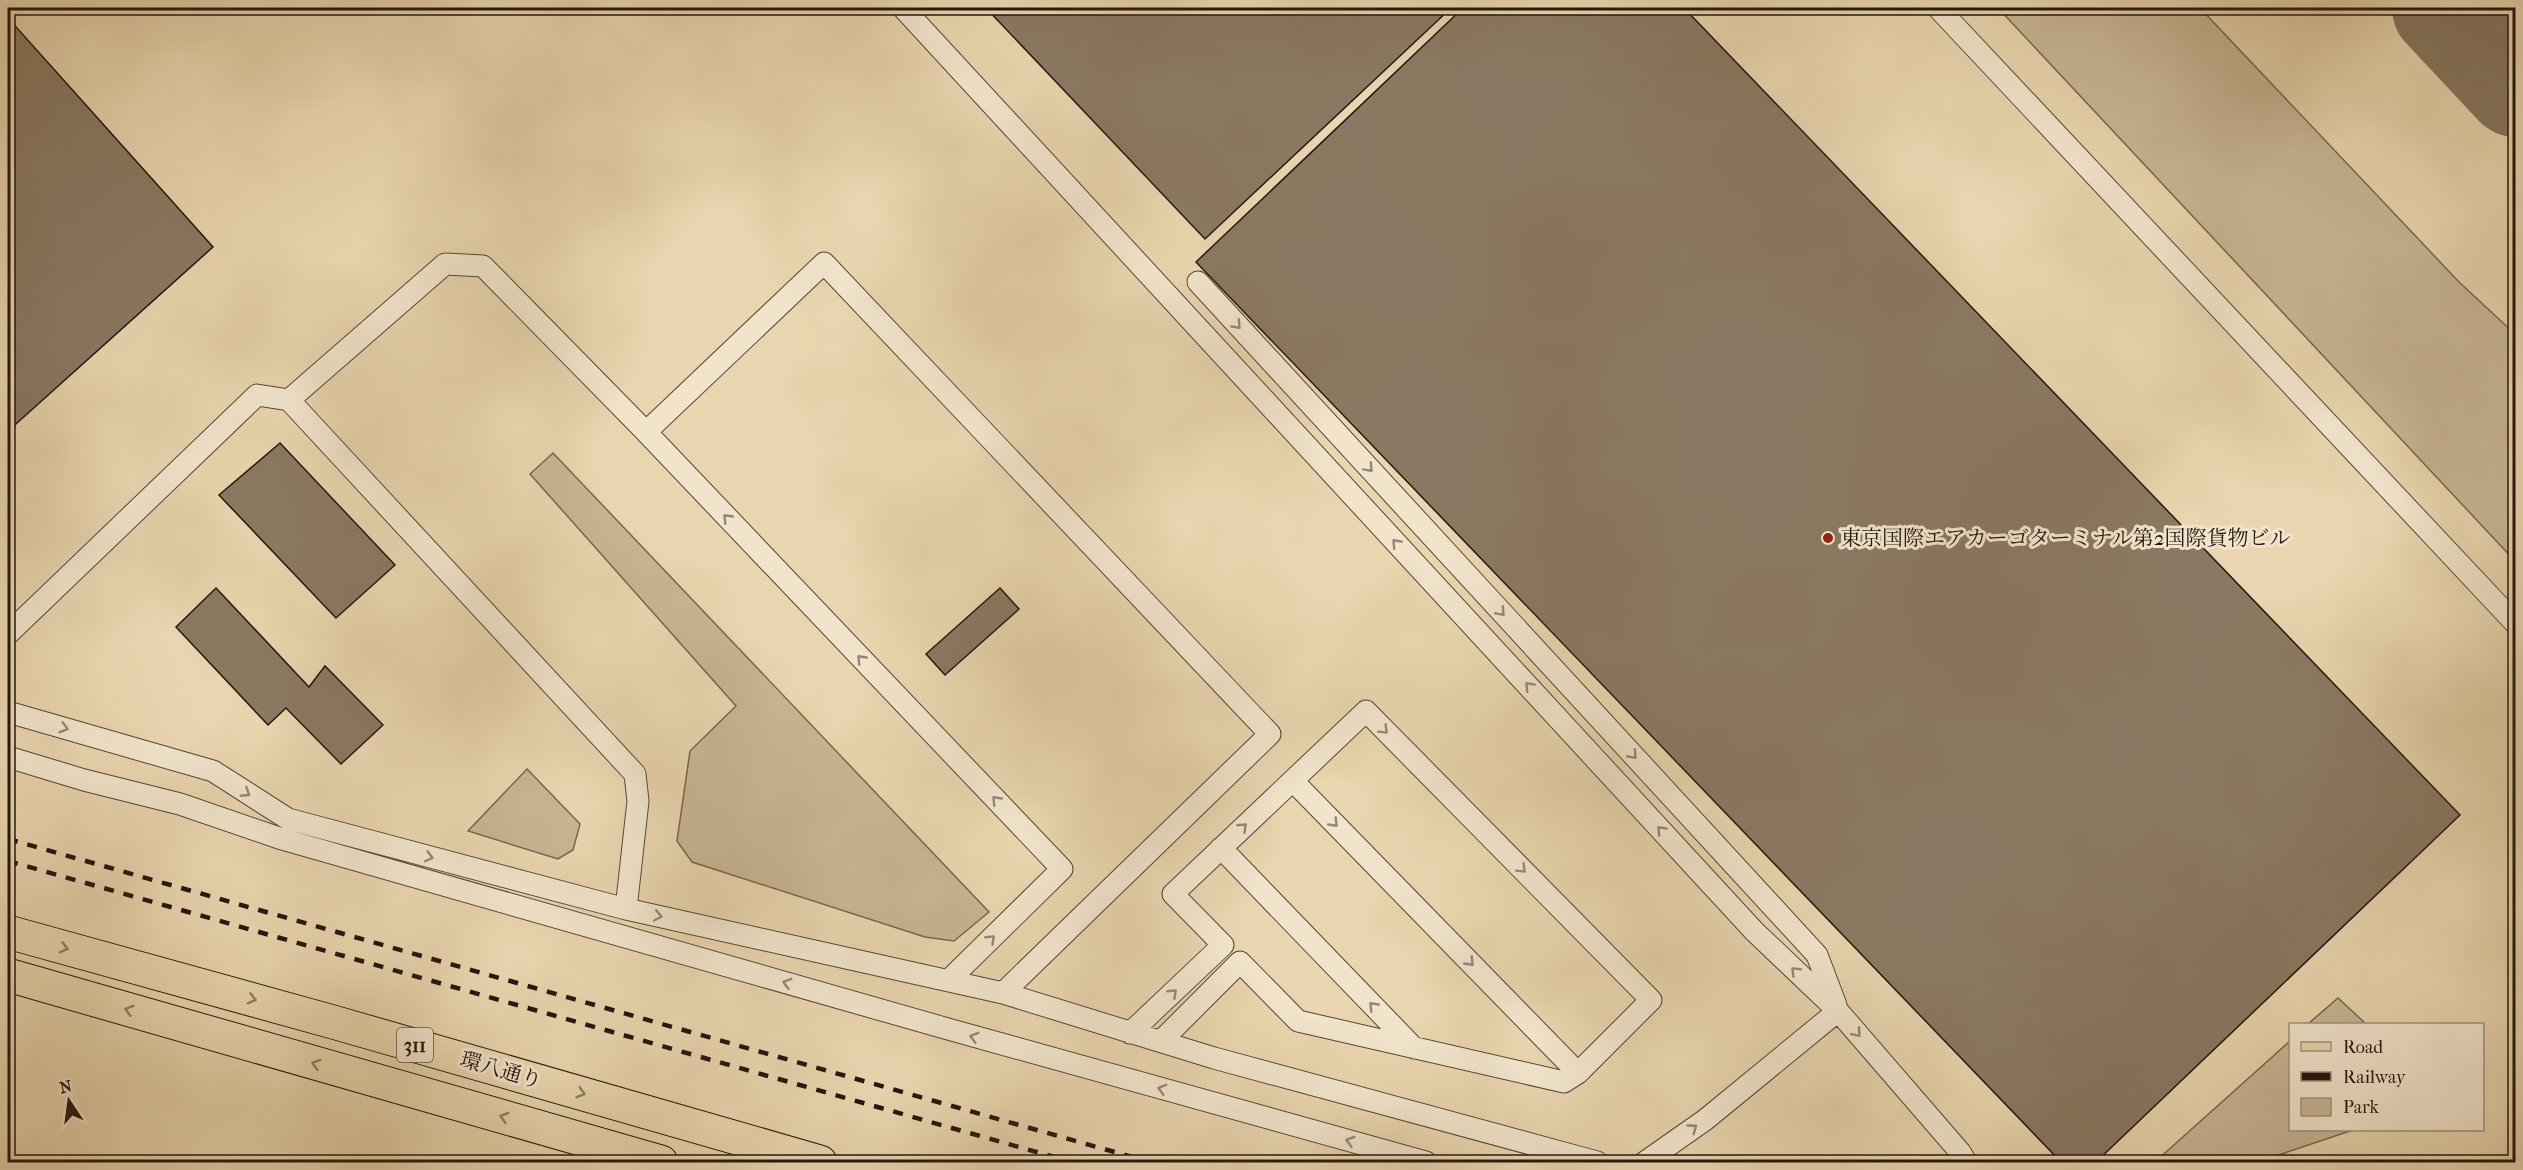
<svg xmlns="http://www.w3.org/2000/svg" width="2523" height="1170" viewBox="0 0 2523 1170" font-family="'IM FELL French Canon','Noto Serif JP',serif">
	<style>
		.green { fill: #c8b594; stroke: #766652; stroke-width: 1.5 }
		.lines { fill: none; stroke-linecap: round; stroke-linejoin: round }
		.taxiway { stroke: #86765f; stroke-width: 102 }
		.building { fill: #8a7962; stroke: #24160f; stroke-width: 1.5 }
		.lane-casing { stroke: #554637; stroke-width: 23 }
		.primary-casing { stroke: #24160f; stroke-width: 35 }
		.lane { stroke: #f1e4cb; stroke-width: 21 }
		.primary { stroke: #e9d5af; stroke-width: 33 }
		.rail { stroke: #24160f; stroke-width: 4.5; stroke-dasharray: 10 10; stroke-linecap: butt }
		.oneway { stroke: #958776 }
		.oneway2 { stroke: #907f67 }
		.poi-dot { fill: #8f2418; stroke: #f1e4cb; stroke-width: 2 }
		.labels { text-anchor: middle; stroke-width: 6; stroke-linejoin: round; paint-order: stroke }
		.shield { fill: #f1e4cb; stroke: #625447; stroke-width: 1.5 }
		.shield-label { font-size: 20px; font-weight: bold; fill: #24160f }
		.poi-label { font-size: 21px; fill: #24160f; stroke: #f1e4cb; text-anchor: start }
		.street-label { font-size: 21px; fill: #24160f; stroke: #f1e4cb }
	</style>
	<rect width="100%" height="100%" fill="#e9d5af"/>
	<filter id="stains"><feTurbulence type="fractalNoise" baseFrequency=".00333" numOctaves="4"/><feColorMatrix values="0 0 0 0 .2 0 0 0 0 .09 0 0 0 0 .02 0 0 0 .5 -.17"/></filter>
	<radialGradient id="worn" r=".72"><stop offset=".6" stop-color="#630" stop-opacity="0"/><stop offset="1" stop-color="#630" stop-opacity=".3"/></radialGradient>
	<path class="green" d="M1998 8H2200L2459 282 2515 334V561Z
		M553 453 989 912 954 941 925 937 692 862 677 841 690 751 736 706 530 474Z
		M527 769 580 824 573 850 558 859 468 831Z
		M2338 998 2366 1024H2308Z
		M2290 1041V1130H2353L2258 1162H2155Z"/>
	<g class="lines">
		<path class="taxiway" d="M2443 8 2516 86"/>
	</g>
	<path class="building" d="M986 8H1451L1205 239Z
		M1463 8H1684L2460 815 2096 1162H2061L1196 262Z
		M8 18 213 247 8 431Z
		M280 443 395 565 336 618 219 495Z
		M216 588 309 687 325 666 383 725 341 764 286 708 268 725 176 627Z
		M1000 588 1019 609 945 675 926 654Z"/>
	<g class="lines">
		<g class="lane-casing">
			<path id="lane" d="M903 8 1754 931 1838 1011
				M1938 8 2516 624
				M1198 282 1817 955 1836 1005
				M289 400 445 264 483 266 646 432
				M8 634 257 395 289 400 635 774 638 801 626 909
				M8 712 213 771 288 819 626 909 1003 993 1214 1058 1597 1162
				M8 757 84 780 180 804 282 839 948 1029 1426 1162
				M1293 781 1578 1073
				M1221 848 1414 1048
				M949 980 1062 869 646 432 824 263 1270 734 1003 993
				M1130 1033 1223 945 1173 894 1366 711 1651 1000 1578 1073 1564 1082 1298 1021 1240 962 1161 1041
				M1645 1162 1705 1120 1838 1011 1960 1152 1966 1162"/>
		</g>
		<g class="primary-casing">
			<path id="primary" d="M8 932 333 1022 820 1162
				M8 975 661 1162"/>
		</g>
		<use href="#lane" class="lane"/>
		<use href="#primary" class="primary"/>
		<path class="rail" d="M8 839 1150 1162
			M8 861 1072 1162"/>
	</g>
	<defs><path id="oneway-chevron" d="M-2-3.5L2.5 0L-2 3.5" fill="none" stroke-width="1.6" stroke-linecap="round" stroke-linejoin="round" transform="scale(1.5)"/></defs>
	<g class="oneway">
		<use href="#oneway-chevron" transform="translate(1237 325) rotate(47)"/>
		<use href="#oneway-chevron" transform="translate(1369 468) rotate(47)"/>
		<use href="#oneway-chevron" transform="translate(727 518) rotate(-134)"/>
		<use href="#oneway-chevron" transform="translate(1396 543) rotate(-133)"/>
		<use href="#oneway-chevron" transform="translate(1501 612) rotate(47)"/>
		<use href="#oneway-chevron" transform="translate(861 659) rotate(-134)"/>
		<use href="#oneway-chevron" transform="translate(1529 686) rotate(-133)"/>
		<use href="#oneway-chevron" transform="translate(64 728) rotate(16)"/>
		<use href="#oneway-chevron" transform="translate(1384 730) rotate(45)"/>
		<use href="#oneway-chevron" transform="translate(1633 755) rotate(47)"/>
		<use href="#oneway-chevron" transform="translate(246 793) rotate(33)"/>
		<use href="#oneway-chevron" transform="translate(996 800) rotate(-134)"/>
		<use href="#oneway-chevron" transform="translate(1334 823) rotate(46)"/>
		<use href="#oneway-chevron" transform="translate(1243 827) rotate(-43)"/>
		<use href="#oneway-chevron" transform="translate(1661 830) rotate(-133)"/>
		<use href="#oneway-chevron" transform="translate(429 857) rotate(15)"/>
		<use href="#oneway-chevron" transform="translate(1522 869) rotate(45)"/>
		<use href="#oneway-chevron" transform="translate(658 916) rotate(12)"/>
		<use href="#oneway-chevron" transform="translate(991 939) rotate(-44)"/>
		<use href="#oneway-chevron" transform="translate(1470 962) rotate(46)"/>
		<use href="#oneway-chevron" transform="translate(1795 971) rotate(-136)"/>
		<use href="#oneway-chevron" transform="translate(787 983) rotate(-164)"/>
		<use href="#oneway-chevron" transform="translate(1173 993) rotate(-43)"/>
		<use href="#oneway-chevron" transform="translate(1373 1006) rotate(-134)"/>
		<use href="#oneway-chevron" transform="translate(1857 1033) rotate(49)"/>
		<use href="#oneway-chevron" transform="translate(974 1037) rotate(-164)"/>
		<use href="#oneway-chevron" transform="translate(1162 1089) rotate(-164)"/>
		<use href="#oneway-chevron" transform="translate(1693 1128) rotate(-36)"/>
		<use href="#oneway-chevron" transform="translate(1350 1141) rotate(-164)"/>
	</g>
	<g class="oneway2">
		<use href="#oneway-chevron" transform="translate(64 948) rotate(15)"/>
		<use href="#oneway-chevron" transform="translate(252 999) rotate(15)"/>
		<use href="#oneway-chevron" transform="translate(129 1010) rotate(-164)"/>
		<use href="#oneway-chevron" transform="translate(316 1064) rotate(-164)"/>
		<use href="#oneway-chevron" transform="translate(581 1093) rotate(16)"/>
		<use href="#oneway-chevron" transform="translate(504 1117) rotate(-164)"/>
	</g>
	<circle class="poi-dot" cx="1828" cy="538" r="6"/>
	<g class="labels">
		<rect class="shield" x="397" y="1028" width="36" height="34" rx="4.5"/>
		<g class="shield-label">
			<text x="415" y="1052">311</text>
		</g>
		<g class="poi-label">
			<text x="1840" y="545">東京国際エアカーゴターミナル第2国際貨物ビル</text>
		</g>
		<g class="street-label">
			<text transform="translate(501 1070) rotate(16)" y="7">環八通り</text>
		</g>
	</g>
	<rect width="2523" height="1170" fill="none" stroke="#e9d5af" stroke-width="30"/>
	<rect x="9" y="9" width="2505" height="1152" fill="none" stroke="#24160f" stroke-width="3"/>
	<rect x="15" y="15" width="2493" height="1140" fill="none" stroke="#24160f" stroke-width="1.5"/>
	<rect x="2289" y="1023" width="195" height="108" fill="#f1e4cb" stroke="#9f9280" stroke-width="1.5"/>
	<rect x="2301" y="1042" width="30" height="9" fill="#e9d5af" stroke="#9f9280" stroke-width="1.5"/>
	<text x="2343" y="1053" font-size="18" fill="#24160f">Road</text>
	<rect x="2301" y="1072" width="30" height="9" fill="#24160f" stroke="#9f9280" stroke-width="1.5"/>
	<text x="2343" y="1083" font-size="18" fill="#24160f">Railway</text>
	<rect x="2301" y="1098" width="30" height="18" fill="#c8b594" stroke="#9f9280" stroke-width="1.5"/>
	<text x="2343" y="1113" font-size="18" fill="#24160f">Park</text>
	<g transform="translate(69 1101) rotate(347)" stroke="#f1e4cb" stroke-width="4.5" paint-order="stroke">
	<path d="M0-4.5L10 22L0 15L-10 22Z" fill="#24160f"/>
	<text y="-9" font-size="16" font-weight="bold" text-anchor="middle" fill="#24160f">N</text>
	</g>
	<rect width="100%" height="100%" filter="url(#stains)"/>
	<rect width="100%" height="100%" fill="url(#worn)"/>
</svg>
